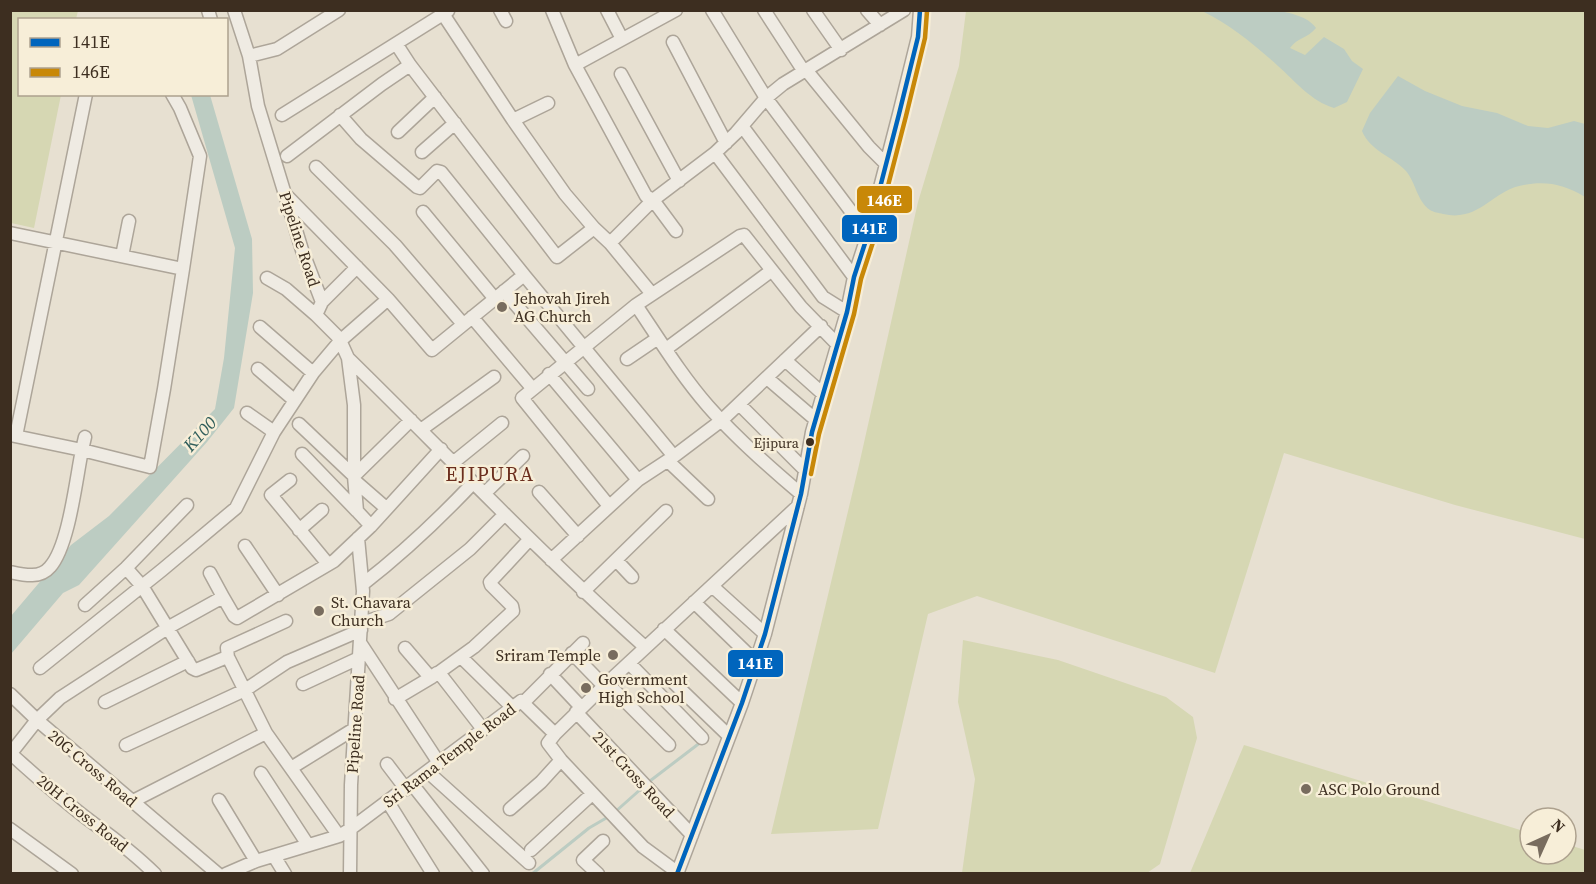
<svg xmlns="http://www.w3.org/2000/svg" width="1596" height="884" viewBox="0 0 1596 884" font-family="'Source Serif 4',serif">
	<style>
		.green { fill: #d6d7b3 }
		.water { fill: #bcccc2 }
		.lines { fill: none; stroke-linecap: round; stroke-linejoin: round }
		.stream { stroke: #bcccc2; stroke-width: 3 }
		.minor-casing { stroke: #ada599; stroke-width: 15 }
		.minor { stroke: #efebe3; stroke-width: 12 }
		.bus-1-casing { stroke: #f7eed8; stroke-width: 9 }
		.bus-2-casing { stroke: #f7eed8; stroke-width: 9 }
		.bus-1 { stroke: #0065bd; stroke-width: 4.5 }
		.bus-2 { stroke: #c88808; stroke-width: 4.5 }
		.poi-dot { fill: #786c5e; stroke: #f7eed8; stroke-width: 2 }
		.bus-dot { fill: #3d2e20; stroke: #f7eed8; stroke-width: 2 }
		.labels { text-anchor: middle; stroke-width: 5; stroke-linejoin: round; paint-order: stroke }
		.bus-label { font-size: 14px; fill: #3d2e20; stroke: #f7eed8; text-anchor: end }
		.street-label { font-size: 16px; fill: #3d2e20; stroke: #f7eed8 }
		.poi-label { font-size: 16px; fill: #3d2e20; stroke: #f7eed8; text-anchor: start }
		.water-label { font-size: 18px; font-style: italic; fill: #2f5d5a; stroke: #f7eed8 }
		.quarter-label { font-size: 20px; letter-spacing: 1.5px; fill: #6b2e1e; stroke: #f7eed8 }
		.line-badge { stroke: #f7eed8; stroke-width: 2 }
		.badge-label { font-size: 16px; text-anchor: middle; font-weight: bold; fill: #fff }
	</style>
	<rect width="100%" height="100%" fill="#e7e0d1"/>
	<path class="green" d="M11 10 78 11 76 19 20 20V94L61 95 34 228 11 223Z
		M966 11H1585V539L1455 505 1284 453 1215 673 977 596 928 614 878 829 771 834 859 465 918 202 959 66Z
		M963 640 1058 660 1166 697 1193 717 1197 738 1160 864 1147 873H962L975 779 958 702Z
		M1244 745 1530 833V854H1566V844L1585 850V873H1190Z"/>
	<path class="water" d="M1276 10C1289 13 1308 16 1316 28 1307 39 1298 37 1290 48L1305 55 1324 37 1344 49 1352 61 1363 69 1347 102 1334 108C1311 101 1296 82 1278 66 1255 45 1229 24 1202 11Z
		M1398 76 1425 91 1462 106 1497 113 1528 126 1548 128 1574 121 1585 124V197C1564 184 1544 180 1519 186 1491 193 1478 222 1443 214 1439 213 1433 212 1430 210 1417 201 1416 183 1406 171 1392 156 1370 151 1362 131L1370 113Z
		M191 95H210L252 239 253 293 234 408 207 442 79 585 63 593 11 654V616L71 545 109 516 215 409 224 358 235 248Z"/>
	<g class="lines">
		<path class="stream" d="M646 784 701 742
			M615 812 642 788
			M532 874 589 828 608 817"/>
		<g class="minor-casing">
			<path id="minor" d="M208 10 211 20
				M234 10 249 56 258 106 302 250 322 302 316 315 339 338 348 358 354 405V476L357 511 371 526
				M500 10 506 21
				M552 10 575 65 646 196 653 200 676 231
				M607 10 622 39
				M712 10 766 98 868 234
				M764 10 801 67 807 71 869 147 886 164
				M813 10 841 50
				M867 10 880 25
				M443 14 513 120 565 194 594 228 610 243 652 294
				M673 42 726 143
				M397 45 410 65 557 257 594 228
				M249 56 277 49 339 10
				M575 65 676 10
				M621 74 679 181
				M172 94 180 108 200 156 183 269
				M282 115 448 11
				M513 120 548 103
				M741 127 745 130 854 277
				M398 132 435 97
				M422 152 455 123
				M715 153 823 297 847 312
				M287 156 382 84 410 65
				M316 167 395 245 463 324
				M287 196 388 299 432 350 524 275 441 172 437 171 420 188 417 187 361 139 340 115
				M423 212 495 299
				M10 233 183 269 164 389 150 467 82 450 85 437
				M610 243 653 200 715 153 736 133 766 98 783 84 904 10
				M122 256 129 221
				M524 275 672 454 673 457 638 480
				M267 278 286 289 316 315
				M504 291 588 389
				M322 302 357 267
				M636 305C659 339 681 375 708 406 736 438 769 467 801 494
				M472 317 532 388
				M260 327 313 373
				M666 349 771 271
				M348 358C447 455 542 555 645 647
				M627 359 658 338
				M785 360 823 394
				M258 369 294 400
				M549 374 638 480 551 560
				M767 378 816 420
				M739 404 805 470
				M247 413 274 432
				M299 424 354 476 411 420
				M422 429 494 377
				M10 435 82 450C76 479 69 546 50 567 40 579 24 575 10 572
				M16 436 86 94
				M302 454 357 511
				M673 457 722 420 821 326
				M668 461 708 499
				M454 462 502 423
				M290 480 271 495 328 564
				M355 481 386 508
				M539 492 578 536
				M485 493 523 456
				M609 506 522 398 636 305 740 236 744 235 801 307 837 344
				M299 530 322 510
				M245 546 278 595
				M616 560 632 577
				M126 568 142 586 192 668 196 670 227 657 229 659 266 733 339 836
				M210 573 223 597
				M363 584C403 553 438 520 473 483
				M712 586 765 634
				M583 592 666 511
				M694 602 756 662
				M85 605 126 568 187 505
				M362 623 389 614 470 549 505 514
				M664 629 742 703
				M361 644 439 763
				M405 648 429 676 432 677 437 673 440 674 482 728
				M572 653 604 686
				M461 657 512 707
				M228 658 227 648 286 621
				M629 663 702 738
				M40 668 162 570 236 508 274 432 313 373 340 341 388 299
				M438 673 474 647 513 611 512 606 491 585 490 582 529 540
				M550 674 581 707
				M607 683 669 745
				M674 683 729 736
				M303 684 359 658
				M10 694 37 720 11 753
				M395 699 432 677
				M105 702 188 661
				M524 702 583 643
				M576 712 692 835
				M555 734 548 743 561 760
				M126 745 245 690 287 662 361 630
				M10 753C37 777 64 802 93 823 115 839 136 855 155 874
				M387 764 406 789
				M291 768 354 729
				M428 772 529 863
				M261 773 308 845
				M412 784 483 874
				M219 800 256 861
				M133 801 266 733
				M388 802 433 874
				M510 809 541 782 561 760 643 847 677 872
				M10 829 72 874
				M531 850 592 794
				M274 856 285 874
				M218 874 37 720 60 698 169 627 223 597 234 616 237 618 334 561 371 526 441 449
				M226 874 256 861 339 836 349 830 521 701 555 734 604 686 798 506
				M350 874 351 785 363 591 358 538
				M598 874 583 860 603 841
				M677 874 742 703 765 634 801 494 812 432 847 312 854 277 868 234 899 114 918 37 920 10"/>
		</g>
		<use href="#minor" class="minor"/>
		<g class="bus-1-casing">
			<path id="bus-1" d="M677 874 742 703 765 634 801 494 812 432 847 312 854 277 868 234 899 114 918 37 920 10"/>
		</g>
		<g class="bus-2-casing">
			<path id="bus-2" d="M811 474 819 434 854 314 861 279 875 236 906 116 925 38 927 11"/>
		</g>
		<use href="#bus-1" class="bus-1"/>
		<use href="#bus-2" class="bus-2"/>
	</g>
	<g class="poi-dot">
		<circle cx="502" cy="307" r="6"/>
		<circle cx="319" cy="611" r="6"/>
		<circle cx="613" cy="655" r="6"/>
		<circle cx="586" cy="688" r="6"/>
		<circle cx="1306" cy="789" r="6"/>
	</g>
	<circle class="bus-dot" cx="810" cy="442" r="5"/>
	<g class="labels">
		<g class="bus-label">
			<text x="799" y="448">Ejipura</text>
		</g>
		<g class="street-label">
			<text transform="translate(300 239) rotate(72)" y="6">Pipeline Road</text>
			<text transform="translate(355 724) rotate(-86)" y="6">Pipeline Road</text>
			<text transform="translate(449 755) rotate(-37)" y="6">Sri Rama Temple Road</text>
			<text transform="translate(93 768) rotate(40)" y="6">20G Cross Road</text>
			<text transform="translate(634 774) rotate(47)" y="6">21st Cross Road</text>
			<text transform="translate(83 813) rotate(39)" y="6">20H Cross Road</text>
		</g>
		<g class="poi-label">
			<text x="514" y="304">Jehovah Jireh<tspan x="514" dy="18">AG Church</tspan></text>
			<text x="331" y="608">St. Chavara<tspan x="331" dy="18">Church</tspan></text>
			<text x="601" y="661" text-anchor="end">Sriram Temple</text>
			<text x="598" y="685">Government<tspan x="598" dy="18">High School</tspan></text>
			<text x="1318" y="795">ASC Polo Ground</text>
		</g>
		<g class="water-label">
			<text transform="translate(200 434) rotate(-48)" y="6">K100</text>
		</g>
		<g class="quarter-label">
			<text x="490" y="481">EJIPURA</text>
		</g>
	</g>
	<g class="line-badge">
		<rect x="856" y="185" width="57" height="29" rx="6" fill="#c88808"/>
		<rect x="841" y="214" width="57" height="29" rx="6" fill="#0065bd"/>
		<rect x="727" y="649" width="57" height="29" rx="6" fill="#0065bd"/>
	</g>
	<g class="badge-label">
		<text x="884" y="206">146E</text>
		<text x="869" y="234">141E</text>
		<text x="755" y="669">141E</text>
	</g>
	<rect width="1596" height="884" fill="none" stroke="#3d2e20" stroke-width="24"/>
	<rect x="18" y="18" width="210" height="78" fill="#f7eed8" stroke="#ada18e" stroke-width="1.5"/>
	<rect x="30" y="38" width="30" height="9" fill="#0065bd" stroke="#ada18e" stroke-width="1.5"/>
	<text x="72" y="48" font-size="18" fill="#3d2e20">141E</text>
	<rect x="30" y="68" width="30" height="9" fill="#c88808" stroke="#ada18e" stroke-width="1.5"/>
	<text x="72" y="78" font-size="18" fill="#3d2e20">146E</text>
	<g transform="translate(1548 836) rotate(45)"><circle r="28" fill="#f7eed8" stroke="#ada18e" stroke-width="1.5"/>
	<path d="M0-4.5L10 22L0 15L-10 22Z" fill="#786c5e"/>
	<text y="-9" font-size="16" font-weight="bold" text-anchor="middle" fill="#3d2e20">N</text>
	</g>
</svg>
